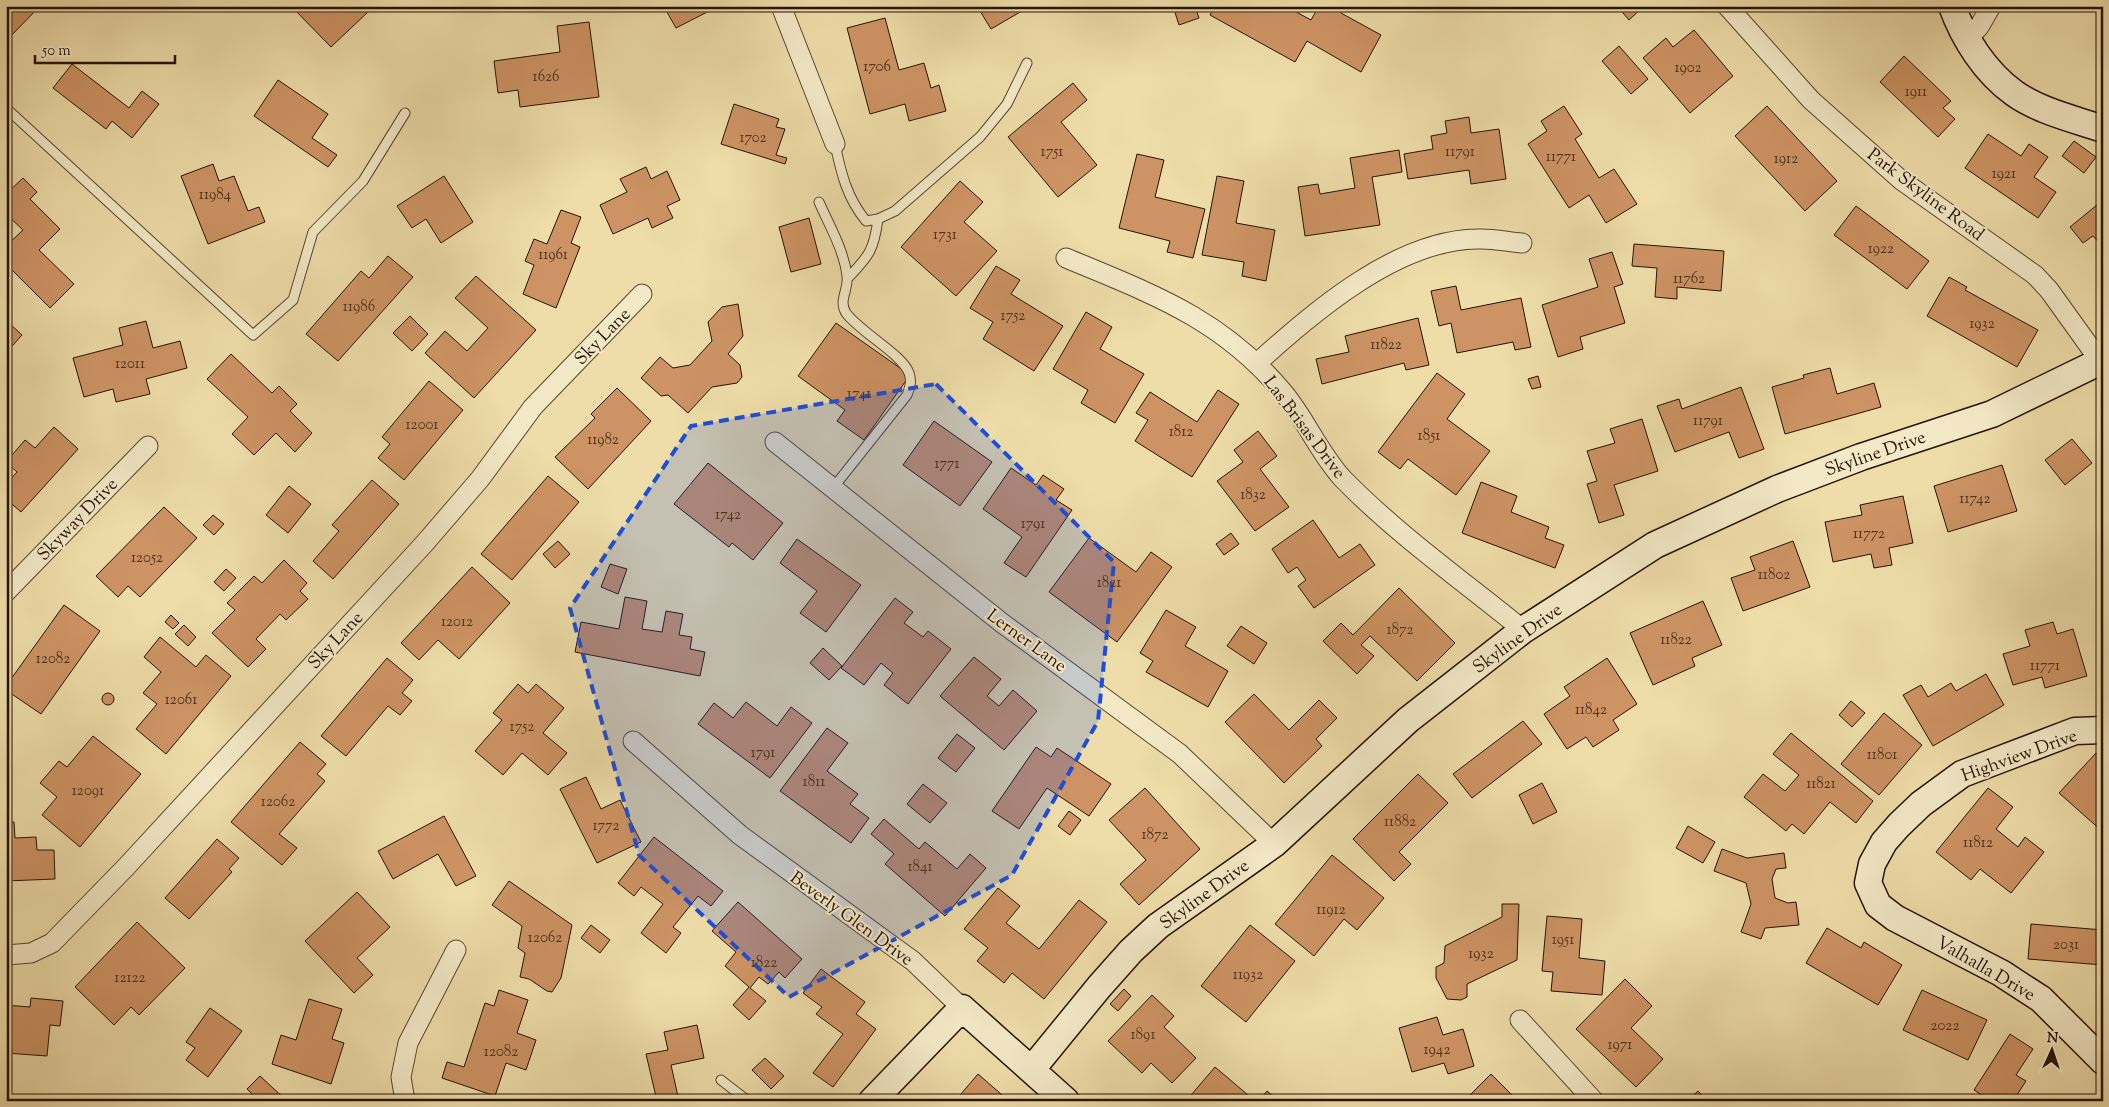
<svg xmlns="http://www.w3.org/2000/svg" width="2109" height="1107" viewBox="0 0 2109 1107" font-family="'Sorts Mill Goudy',serif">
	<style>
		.building { fill: #cd9364; stroke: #251302 }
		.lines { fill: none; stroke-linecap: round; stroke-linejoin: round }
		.lane-casing { stroke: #57462c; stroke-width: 11 }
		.street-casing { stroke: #57462c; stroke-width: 21 }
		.secondary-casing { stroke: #251302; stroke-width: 29 }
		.lane { stroke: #f4e9c7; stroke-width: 9 }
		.street { stroke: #f4e9c7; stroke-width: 19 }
		.secondary { stroke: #f4e9c7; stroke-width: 26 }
		.marked { fill: #1d4ed8; fill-opacity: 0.2; stroke: #1d4ed8; stroke-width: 4; stroke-dasharray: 10 6; stroke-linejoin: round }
		.labels { text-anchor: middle; stroke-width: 4; stroke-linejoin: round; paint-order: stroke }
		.number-label { font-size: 15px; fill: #4f331a }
		.street-label { font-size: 18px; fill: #251302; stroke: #f4e9c7 }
	</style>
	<rect width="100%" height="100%" fill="#eedda9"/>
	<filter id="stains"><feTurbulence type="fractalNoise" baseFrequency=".004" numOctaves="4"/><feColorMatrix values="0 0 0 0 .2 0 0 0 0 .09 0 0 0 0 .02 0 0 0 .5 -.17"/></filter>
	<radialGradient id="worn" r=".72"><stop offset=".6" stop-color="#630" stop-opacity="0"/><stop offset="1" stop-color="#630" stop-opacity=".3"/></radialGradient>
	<path class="building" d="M8 6H40L7 40 6 10Z
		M291 6H366L370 10 331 47Z
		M673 6H719L676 28 667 12 674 8Z
		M977 6H1026L1027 8 991 29Z
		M1173 6H1195L1199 18 1179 25Z
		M1215 6H1291L1289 8 1311 20 1319 6H1344L1341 13 1381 35 1361 72 1307 41 1295 62 1210 15Z
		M1617 6H1644L1629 20Z
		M885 18 899 70 924 63 931 88 939 85 946 111 909 121 905 104 870 114 847 28Z
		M589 22 599 97 520 107 518 90 498 93 494 61 560 52 557 26Z
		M1694 30 1733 76 1690 113 1643 58 1666 38 1673 47Z
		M1619 46 1648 79 1631 94 1602 61Z
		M1904 56 1951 101 1943 108 1955 119 1938 137 1880 82Z
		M72 64 129 108 142 91 159 104 132 138 112 121 106 129 53 88Z
		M278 80 328 114 312 138 337 155 328 167 254 116Z
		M1073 83 1087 100 1061 122 1097 165 1058 197 1008 137Z
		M734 104 779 119 776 127 785 129 776 155 787 158 785 164 721 144Z
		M1564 106 1582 134 1575 139 1599 178 1614 169 1637 204 1606 223 1589 195 1569 208 1528 144 1547 131 1541 121Z
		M1767 106 1837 181 1805 211 1735 136Z
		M1469 117 1471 133 1499 129 1506 179 1471 184 1469 170 1408 179 1404 154 1433 149 1431 136 1447 133 1445 121Z
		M1988 134 2021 156 2029 144 2048 157 2034 177 2056 192 2038 218 1965 168Z
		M2074 141 2096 157 2084 173 2062 156Z
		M1399 150 1402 172 1372 177 1380 225 1305 236 1298 187 1318 184 1320 194 1355 188 1350 158Z
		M1137 154 1164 160 1155 197 1205 209 1193 258 1167 252 1170 241 1119 228Z
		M213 164 219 181 234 176 248 211 259 207 265 222 208 244 181 176Z
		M646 167 651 179 667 171 680 200 667 206 673 218 652 228 648 218 613 234 600 205 627 192 620 179Z
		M444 176 473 222 441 243 426 219 412 228 397 206Z
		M1217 176 1244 181 1236 223 1275 230 1266 281 1242 276 1244 262 1202 255Z
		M23 178 37 192 30 199 60 229 39 250 74 284 50 308 6 264V246L23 230 6 214V194Z
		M960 181 983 202 964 222 997 251 956 296 901 247Z
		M2103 200V247L2093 236 2083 243 2070 227Z
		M1856 206 1929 261 1907 289 1834 235Z
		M561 210 581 217 571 243 580 247 556 308 523 294 534 265 525 261 534 239 547 244Z
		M809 218 821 264 791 272 779 227Z
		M1634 244 1724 251 1721 291 1677 287V299L1655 297 1657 268 1632 266Z
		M1612 252 1623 284 1614 287 1625 323 1580 337 1583 349 1558 357 1542 305 1598 287 1589 259Z
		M388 256 413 277 338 361 306 334 361 271 369 278Z
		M996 266 1020 280 1011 294 1063 326 1034 371 983 339 993 322 970 308Z
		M476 276 536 330 474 398 425 353 445 331 467 351 488 328 455 298Z
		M1949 277 1967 287 1965 290 2038 330 2017 367 1927 316Z
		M1456 286 1461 310 1521 298 1531 347 1515 350 1513 342 1457 353 1451 323 1439 326 1431 291Z
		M738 304 743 336 728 354 740 365 742 377 737 383 712 387 688 413 668 395 661 396 641 378 660 357 673 368 690 365 712 341 708 322 722 307Z
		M1086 312 1112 327 1100 349 1144 374 1115 423 1081 403 1088 390 1053 369Z
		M410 316 428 334 412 351 393 333Z
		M1418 318 1429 365 1406 370 1404 363 1322 384 1316 359 1349 352 1345 336Z
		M146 321 153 348 180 341 187 368 146 379 150 394 116 402 113 389 84 397 73 358 123 345 119 328Z
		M8 322 22 335 6 353V323Z
		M836 323 910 375 864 440 837 421 845 410 798 376Z
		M231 354 272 393 279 386 297 404 290 411 312 433 295 452 276 433 254 455 232 434 248 417 207 379Z
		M1830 368 1837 394 1874 383 1881 407 1785 434 1772 387 1804 378 1803 375Z
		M1437 373 1465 394 1447 419 1490 451 1456 495 1408 459 1400 469 1378 452Z
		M1538 376 1541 387 1532 389 1528 379Z
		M429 381 463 410 404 480 378 458 390 444 382 437Z
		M1741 387 1764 449 1739 458 1729 432 1675 452 1657 406 1679 399 1682 409Z
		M617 388 651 421 588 489 555 457 595 418 591 414Z
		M1218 390 1239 404 1192 477 1135 441 1148 420 1136 413 1150 392 1197 422Z
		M1642 419 1658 471 1614 485 1624 515 1599 523 1587 484 1597 481 1587 451 1615 443 1610 429Z
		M934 421 992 462 960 506 903 465Z
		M54 427 78 449 21 512 6 499V484L17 472 6 462 25 440 35 448Z
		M1258 431 1277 456 1260 469 1289 507 1255 531 1217 481 1243 462 1234 450Z
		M2072 439 2092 463 2065 485 2045 460Z
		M708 463 783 523 753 560 732 543 729 547 674 504Z
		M2002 465 2017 511 1948 532 1934 486Z
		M1011 468 1036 485 1043 475 1064 489 1056 500 1072 510 1026 577 1004 563 1022 537 983 509Z
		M548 476 579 502 512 580 481 554Z
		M372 480 399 504 333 579 313 561 339 531 332 525Z
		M1481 482 1517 496 1511 512 1549 527 1545 538 1564 545 1555 568 1462 533Z
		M289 486 311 504 288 533 266 515Z
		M1903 496 1913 543 1889 548 1892 565 1874 568 1871 554 1833 562 1825 522 1862 515 1860 505Z
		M164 507 197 538 140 597 128 586 118 597 96 576Z
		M213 515 224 524 214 535 203 525Z
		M1313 520 1339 558 1360 544 1375 565 1314 608 1298 586 1306 580 1297 567 1288 573 1272 549Z
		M1231 533 1239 544 1224 555 1216 544Z
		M1089 538 1136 572 1151 552 1172 567 1117 642 1049 592Z
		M797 539 861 585 826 632 800 613 817 591 780 563Z
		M558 541 570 554 555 568 543 554Z
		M1793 541 1810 587 1743 611 1731 578 1755 570 1750 557Z
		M284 560 307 583 300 591 308 599 286 620 280 614 256 639 266 649 248 667 212 633 235 610 227 603 254 576 262 583Z
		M610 564 627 569 618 594 601 587Z
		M472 567 510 603 459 659 438 640 419 660 401 643Z
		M226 569 236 578 224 591 214 582Z
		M1399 588 1455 643 1417 681 1370 636 1361 645 1374 656 1357 674 1323 641 1341 623 1353 635Z
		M625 597 647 601 642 629 662 632 666 611 683 614 679 635 692 637 690 649 705 652 700 676 575 652 581 622 619 629Z
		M895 598 913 612 904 623 923 637 928 631 951 649 908 704 884 685 893 673 881 663 864 685 841 668Z
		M1703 601 1722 645 1692 658 1695 666 1653 685 1630 633Z
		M64 605 100 631 41 714 6 690V686Z
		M1166 610 1196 627 1185 646 1228 671 1208 707 1146 672 1153 661 1140 653Z
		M171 615 179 623 173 629 165 622Z
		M2053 622 2057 634 2073 629 2087 676 2045 688 2042 677 2013 685 2003 654 2030 646 2025 630Z
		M184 625 196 637 188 646 175 634Z
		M1241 626 1267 643 1254 664 1227 646Z
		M160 637 196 667 206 655 231 676 166 754 136 729 157 704 143 693 161 672 144 657Z
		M823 648 842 666 829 680 810 663Z
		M974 657 1001 679 987 696 999 706 1013 690 1037 711 1004 750 940 696Z
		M387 658 413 680 402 693 412 701 400 715 388 706 346 756 321 736Z
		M1607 658 1637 704 1613 720 1619 730 1593 747 1586 737 1567 749 1544 714 1570 696 1564 687Z
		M1986 674 2004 705 1933 746 1903 695 1921 685 1928 697 1951 683 1956 691Z
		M518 684 528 693 536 684 564 708 543 733 567 753 548 775 522 753 503 775 475 751 502 720 493 713Z
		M102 699a6 6 0 1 1 12 0a6 6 0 1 1-12 0Z
		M1254 694 1289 730 1319 700 1337 718 1316 739 1322 746 1284 783 1225 722Z
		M1851 701 1865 713 1852 727 1839 715Z
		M746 702 777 726 791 707 812 723 770 778 698 724 714 703 733 718Z
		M1884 713 1922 745 1879 795 1841 764Z
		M1523 721 1542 744 1472 798 1453 774Z
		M827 728 848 743 827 771 858 794 850 804 869 818 851 843 780 791Z
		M1791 733 1873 801 1856 823 1830 802 1804 834 1792 824 1786 831 1744 797 1763 774 1785 791 1799 775 1773 754Z
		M957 734 975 748 956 772 938 758Z
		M93 736 141 774 80 847 42 815 57 797 40 783 59 761 67 767Z
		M300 742 326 764 317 774 325 781 279 834 297 848 282 865 231 822Z
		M1036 747 1051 757 1057 748 1111 784 1089 816 1047 788 1019 829 992 811Z
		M2096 753 2103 759V832L2059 793Z
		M1418 774 1448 803 1399 852 1411 864 1394 881 1353 839Z
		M586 777 601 809 620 800 641 842 597 863 560 789Z
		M1542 783 1557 812 1533 824 1519 795Z
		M923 784 947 803 930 823 907 804Z
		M1145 788 1200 849 1139 905 1120 884 1146 860 1109 820Z
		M1988 788 2013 807 1996 829 2018 847 2025 837 2044 852 2011 893 1980 869 1971 880 1936 852Z
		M1069 811 1081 820 1070 835 1058 826Z
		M444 816 476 876 456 886 438 854 393 879 378 851Z
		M884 819 919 849 925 842 957 869 970 854 986 868 945 916 885 864 894 854 871 834Z
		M14 822 15 838 36 837 37 850H54L55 879 6 881V823Z
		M1688 826 1715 842 1703 863 1676 848Z
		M654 837 723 891 711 906 698 896 673 927 681 933 666 953 641 933 663 904 641 887 634 896 618 883Z
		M217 839 239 858 229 869 232 872 189 919 165 898Z
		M1722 849 1747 858 1784 853 1786 868 1776 869 1772 879 1775 898 1788 903 1796 902 1799 925 1765 928 1761 939 1741 932 1751 904 1746 883 1714 871Z
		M1332 855 1384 898 1357 930 1344 919 1314 956 1275 924Z
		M509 881 572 925 561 978 552 992 547 991 529 979 520 977 525 953 518 948 522 926 492 905Z
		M998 888 1020 906 1006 923 1039 949 1079 900 1107 922 1044 999 1012 973 1004 983 977 961 988 948 964 929Z
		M357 892 390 927 357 958 373 975 354 993 305 941Z
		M738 902 802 959 785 978 779 972 768 984 759 977 750 988 766 1001 749 1020 733 1005 749 987 725 966 736 952 712 931Z
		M1502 904H1519L1517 960 1467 984V997L1461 1000 1447 999 1436 978V967L1444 963 1445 946 1502 917Z
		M1547 916 1582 919 1579 958 1605 961 1602 995 1551 991 1553 972 1542 971Z
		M137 922 185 968 139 1015 131 1007 114 1025 75 987Z
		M2031 924 2103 930V965L2028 959Z
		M591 925 610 940 600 953 581 938Z
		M1250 925 1295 961 1246 1022 1201 986Z
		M1827 928 1861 948 1864 942 1902 965 1878 1005 1806 963Z
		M821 969 865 1002 856 1014 876 1029 833 1087 813 1073 843 1034 816 1014 822 1007 803 993Z
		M1625 979 1652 1006 1631 1028 1663 1059 1636 1087 1576 1029Z
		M1124 989 1131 996 1118 1011 1110 1004Z
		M499 990 528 1000 517 1033 536 1040 526 1070 506 1063 495 1096 442 1078 447 1062 464 1067 485 1003 494 1006Z
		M1922 990 1987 1020 1968 1060 1903 1030Z
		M1152 995 1174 1016 1164 1027 1196 1058 1172 1083 1151 1063 1142 1073 1108 1041Z
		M31 998 63 1001 60 1026 50 1025 47 1056 6 1053V1005L30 1007Z
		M309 999 342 1009 332 1039 344 1043 331 1084 272 1064 281 1035 296 1040Z
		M210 1008 242 1031 208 1077 186 1060 195 1048 186 1042Z
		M1437 1017 1443 1035 1463 1029 1474 1066 1448 1074 1444 1063 1412 1072 1399 1028Z
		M697 1025 704 1058 671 1065 679 1101H657L646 1054 668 1050 664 1032Z
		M2010 1034 2033 1049 2016 1075 2026 1081 2013 1101H1991L1974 1090Z
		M765 1058 784 1076 771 1089 752 1070Z
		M1215 1067 1255 1101H1186Z
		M978 1074 1009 1101H955Z
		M1491 1074 1518 1101H1464Z
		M260 1076 287 1101H259L247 1089Z
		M1267 1091 1279 1101H1259Z
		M1698 1091 1708 1101H1687Z"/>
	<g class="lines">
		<g class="lane-casing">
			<path id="lane" d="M6 108 253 335 293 300 313 232 363 181 405 113
				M835 144C841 173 847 198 866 221L878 219 895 211 980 137 1007 104 1027 63
				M819 202C829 225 844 250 847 276 849 290 838 300 846 313 860 332 903 355 909 373 912 381 910 387 907 395L833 488
				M848 278C869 256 874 250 878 219
				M721 1080 748 1101"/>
		</g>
		<g class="street-casing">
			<path id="street" d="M781 6 835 144
				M1727 6 1811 100 1901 180 2035 275 2049 290 2100 361
				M1967 38 1979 27 1991 6
				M1066 258C1152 294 1221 318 1283 392 1305 418 1319 453 1343 479 1398 535 1463 581 1523 630
				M1257 363C1314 312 1396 240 1477 239 1492 238 1508 242 1522 243
				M775 442 1002 623 1180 754 1274 844
				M6 592 148 446
				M633 741 740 835 913 961 962 1008
				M6 955 31 953 52 943 126 867 424 544 480 479 533 407 642 294
				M1520 1020 1594 1101
				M405 1101 401 1077 408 1043 456 950"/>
		</g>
		<g class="secondary-casing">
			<path id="secondary" d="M1952 6C1964 39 1985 72 2014 93 2039 111 2074 119 2103 129
				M2103 730 2075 731 1962 774 1921 804 1899 825 1884 842 1872 864 1868 883 1878 905 1895 918 2001 973 2041 999 2103 1061
				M1032 1069 1099 987 1131 951 1158 926 1274 844 1408 720 1523 630 1655 545 1777 489 1861 457 1992 414 2103 360
				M872 1101 962 1008 1066 1101"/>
		</g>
		<use href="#lane" class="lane"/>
		<use href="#street" class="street"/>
		<use href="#secondary" class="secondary"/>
	</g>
	<path class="marked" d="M936 384 1114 562 1098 721 1012 875 789 997 639 855 570 608 691 426Z"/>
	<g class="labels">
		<g class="number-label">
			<text x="877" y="71">1706</text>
			<text x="1688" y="72">1902</text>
			<text x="546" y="81">1626</text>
			<text x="1916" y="96">1911</text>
			<text x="753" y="142">1702</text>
			<text x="1052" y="156">1751</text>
			<text x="1460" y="156">11791</text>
			<text x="1561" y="161">11771</text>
			<text x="1786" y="163">1912</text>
			<text x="2004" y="178">1921</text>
			<text x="215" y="199">11984</text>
			<text x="945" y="239">1731</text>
			<text x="1881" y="253">1922</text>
			<text x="553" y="259">11961</text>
			<text x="1689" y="283">11762</text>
			<text x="359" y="311">11986</text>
			<text x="1013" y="320">1752</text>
			<text x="1982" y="328">1932</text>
			<text x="1386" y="349">11822</text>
			<text x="130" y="368">12011</text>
			<text x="859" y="398">1741</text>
			<text x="1708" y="425">11791</text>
			<text x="422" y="429">12001</text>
			<text x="1181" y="436">1812</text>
			<text x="1429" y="440">1851</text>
			<text x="603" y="444">11982</text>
			<text x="947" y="468">1771</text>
			<text x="1253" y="499">1832</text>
			<text x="1975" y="503">11742</text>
			<text x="728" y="519">1742</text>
			<text x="1033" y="528">1791</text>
			<text x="1869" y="538">11772</text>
			<text x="147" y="562">12052</text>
			<text x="1774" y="579">11802</text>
			<text x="1109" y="587">1821</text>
			<text x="457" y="626">12012</text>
			<text x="1400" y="634">1872</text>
			<text x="1676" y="644">11822</text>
			<text x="53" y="663">12082</text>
			<text x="2045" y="670">11771</text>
			<text x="181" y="704">12061</text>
			<text x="1591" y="714">11842</text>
			<text x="522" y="731">1752</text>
			<text x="763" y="757">1791</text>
			<text x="1882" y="759">11801</text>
			<text x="814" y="786">1811</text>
			<text x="1821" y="788">11821</text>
			<text x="88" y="795">12091</text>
			<text x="278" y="806">12062</text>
			<text x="1400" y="826">11882</text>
			<text x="606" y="830">1772</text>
			<text x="1155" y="839">1872</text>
			<text x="1978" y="847">11812</text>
			<text x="920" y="871">1841</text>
			<text x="1331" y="914">11912</text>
			<text x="545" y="942">12062</text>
			<text x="1563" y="944">1951</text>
			<text x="2066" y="949">2031</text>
			<text x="1481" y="958">1932</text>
			<text x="764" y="967">1822</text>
			<text x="1248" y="979">11932</text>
			<text x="130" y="982">12122</text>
			<text x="1945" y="1030">2022</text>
			<text x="1143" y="1039">1891</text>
			<text x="1620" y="1049">1971</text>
			<text x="1437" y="1054">1942</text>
			<text x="501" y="1056">12082</text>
		</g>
		<g class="street-label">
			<text transform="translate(1926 194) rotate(37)" y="6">Park Skyline Road</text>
			<text transform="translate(602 336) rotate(-46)" y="6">Sky Lane</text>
			<text transform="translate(1305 427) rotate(53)" y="6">Las Brisas Drive</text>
			<text transform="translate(1875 453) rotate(-19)" y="6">Skyline Drive</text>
			<text transform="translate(77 519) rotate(-46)" y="6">Skyway Drive</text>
			<text transform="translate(1517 638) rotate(-36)" y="6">Skyline Drive</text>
			<text transform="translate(335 640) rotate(-47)" y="6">Sky Lane</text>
			<text transform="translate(1027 640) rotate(36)" y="6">Lerner Lane</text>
			<text transform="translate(2019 755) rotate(-20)" y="6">Highview Drive</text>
			<text transform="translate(1204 894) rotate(-36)" y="6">Skyline Drive</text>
			<text transform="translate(852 918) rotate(36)" y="6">Beverly Glen Drive</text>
			<text transform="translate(1986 968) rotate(30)" y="6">Valhalla Drive</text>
		</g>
	</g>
	<rect width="2109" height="1107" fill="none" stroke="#eedda9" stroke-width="25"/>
	<rect x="8" y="8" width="2094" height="1092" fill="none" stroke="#251302" stroke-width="2.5"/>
	<rect x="12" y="12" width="2084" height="1082" fill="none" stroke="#251302"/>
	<g transform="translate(2052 1050) rotate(3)" stroke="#f4e9c7" stroke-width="4" paint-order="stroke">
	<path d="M0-4L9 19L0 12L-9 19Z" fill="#251302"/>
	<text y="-8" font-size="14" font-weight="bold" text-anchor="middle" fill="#251302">N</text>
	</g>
	<path d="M35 55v8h140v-8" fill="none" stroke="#251302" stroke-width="2.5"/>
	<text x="42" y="55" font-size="15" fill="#251302" stroke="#f4e9c7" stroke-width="4" paint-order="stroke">50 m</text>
	<rect width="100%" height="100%" filter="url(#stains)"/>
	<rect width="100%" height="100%" fill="url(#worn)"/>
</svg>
